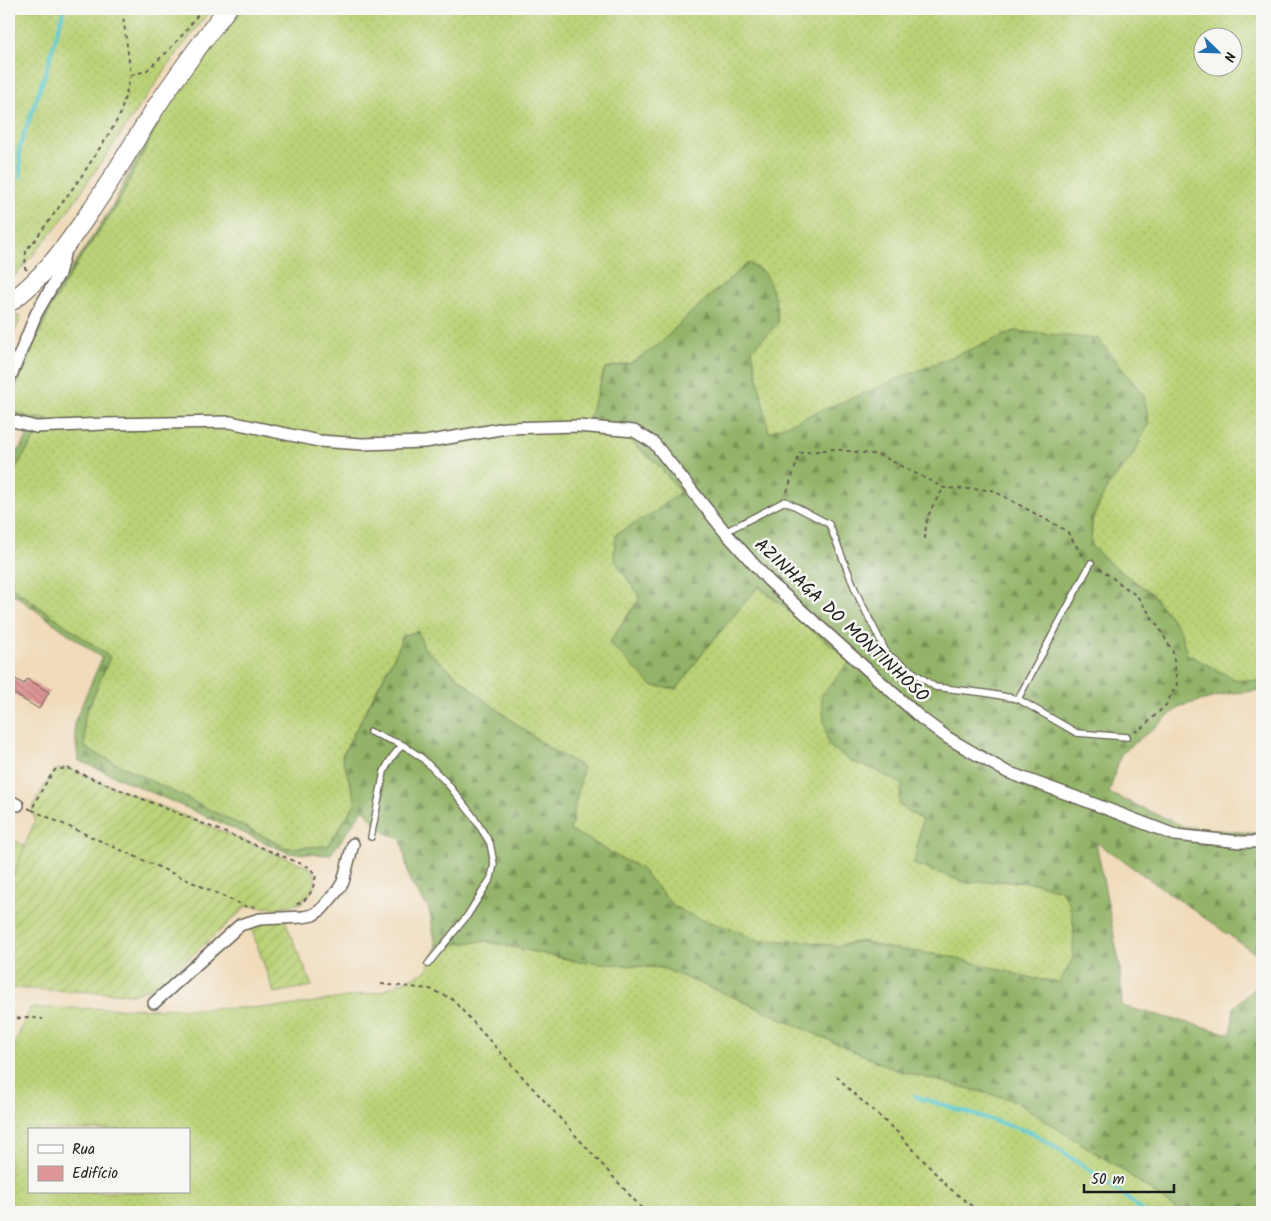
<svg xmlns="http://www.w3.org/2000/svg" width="1271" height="1221" viewBox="0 0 1271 1221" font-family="Kalam,sans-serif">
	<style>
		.grass { fill: url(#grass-dots); stroke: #6b7749; fill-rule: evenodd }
		.forest { fill: url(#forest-firs); stroke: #586842 }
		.garden { fill: url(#garden-furrows); stroke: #6b7749 }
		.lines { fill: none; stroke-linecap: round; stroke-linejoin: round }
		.stream { stroke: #5bc9ce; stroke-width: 4 }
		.building { fill: url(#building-back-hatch) }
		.service-casing { stroke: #665f53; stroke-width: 8 }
		.minor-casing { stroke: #665f53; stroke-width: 14 }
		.primary-casing { stroke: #665f53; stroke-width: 20 }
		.path { stroke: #665f53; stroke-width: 2; stroke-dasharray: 4 4; stroke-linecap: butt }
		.service { stroke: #fff; stroke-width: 5.5 }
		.minor { stroke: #fff; stroke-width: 11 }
		.primary { stroke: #fff; stroke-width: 18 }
		.labels { text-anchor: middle; stroke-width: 5; stroke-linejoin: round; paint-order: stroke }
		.street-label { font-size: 18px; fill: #1c1c1c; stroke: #f6f6f2 }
	</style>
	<defs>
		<pattern id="grass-dots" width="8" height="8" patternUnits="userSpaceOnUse" patternTransform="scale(1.25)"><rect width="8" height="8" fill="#bad276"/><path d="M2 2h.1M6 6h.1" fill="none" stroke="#9fb466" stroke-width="1.8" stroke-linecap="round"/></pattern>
		<pattern id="forest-firs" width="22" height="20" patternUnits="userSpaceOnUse" patternTransform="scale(1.25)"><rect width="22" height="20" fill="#93b467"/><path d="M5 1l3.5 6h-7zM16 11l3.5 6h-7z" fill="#779254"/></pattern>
		<pattern id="garden-furrows" width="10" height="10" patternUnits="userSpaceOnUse" patternTransform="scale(1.25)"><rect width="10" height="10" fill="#bad276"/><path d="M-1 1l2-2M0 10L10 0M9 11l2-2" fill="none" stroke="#9fb466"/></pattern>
		<pattern id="building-back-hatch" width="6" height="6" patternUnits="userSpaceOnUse" patternTransform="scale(1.25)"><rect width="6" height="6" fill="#de9595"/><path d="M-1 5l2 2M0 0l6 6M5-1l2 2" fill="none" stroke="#b37979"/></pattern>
	</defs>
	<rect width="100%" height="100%" fill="#f6f6f2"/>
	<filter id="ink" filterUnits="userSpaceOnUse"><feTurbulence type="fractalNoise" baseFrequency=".02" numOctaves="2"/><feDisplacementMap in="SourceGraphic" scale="10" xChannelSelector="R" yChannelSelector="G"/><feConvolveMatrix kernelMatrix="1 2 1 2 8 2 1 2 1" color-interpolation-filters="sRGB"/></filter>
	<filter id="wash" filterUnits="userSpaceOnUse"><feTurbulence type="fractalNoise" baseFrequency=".0096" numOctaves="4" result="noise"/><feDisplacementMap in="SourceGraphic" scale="20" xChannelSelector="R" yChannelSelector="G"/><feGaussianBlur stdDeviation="1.12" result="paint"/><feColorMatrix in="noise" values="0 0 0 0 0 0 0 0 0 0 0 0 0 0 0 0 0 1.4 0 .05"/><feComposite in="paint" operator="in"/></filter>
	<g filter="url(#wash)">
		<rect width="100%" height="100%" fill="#f0dbba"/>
		<path class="grass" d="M9 9H211L169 64 61 221 17 274 9 282Z
			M243 9H1262V681L1236 680 1187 654 1179 628 1151 593 1113 566 1091 546 1092 520 1107 487 1133 455 1015 331 769 433 752 350 778 323 775 298 748 263 696 308 658 345 632 363 605 368 590 418 629 434 630 441 658 464 680 492 655 512 614 558 640 598 622 623 609 644 677 689 705 650 758 586 850 661 828 745 852 762 873 769 903 784 899 805 922 820 914 864 967 883 1002 881 1035 883 1061 890 1070 905 1074 926 1073 958 1061 982 1035 979 948 956 888 948 861 941 836 946 803 941H757L740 932 697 918 674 907 640 868 618 857 586 838 570 831 583 767 550 749 487 702 424 648 402 636 398 649 342 756 356 802 328 846 287 848 85 748 84 718 110 657 9 585V478L47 419 34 418 9 411V397L17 385 34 344 53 303 83 254 115 209 163 112ZM1204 38H1234V68H1204Z
			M13 314 21 318 9 344V316Z
			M9 838 25 846 9 887Z
			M485 941 576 961 662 968 731 996 896 1070 1013 1100 1121 1169 1180 1212H9V1058L30 1008 206 1009 282 1007 380 992 427 971 436 946ZM29 1130H189V1192H29Z"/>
		<path class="forest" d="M239 9H243L164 112 115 209 83 254 53 303 34 344 17 385 9 397V390L56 292 112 207 159 114 191 69Z
			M749 263 766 274 775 298 778 323 752 350 769 432 1015 331 1098 339 1144 395 1149 423 1133 455 1107 487 1092 520 1091 546 1113 566 1151 593 1179 628 1187 654 1236 680 1262 681V690L1227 694 1181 706 1121 754 1109 793 1185 827 1249 833H1262V958L1096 842 1120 967 1122 1006 1231 1034 1234 1007 1251 991 1262 985V1212H1180L1121 1169 1013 1100 896 1070 731 996 662 968 576 961 485 941 436 946 429 909 410 882 401 839 380 830 364 809 330 855 289 853 78 760 74 723 102 658 9 591V585L110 657 84 718 85 748 287 848 328 846 356 802 342 757 398 649 402 636 418 631 424 648 487 702 550 749 583 767 570 831 586 838 618 857 640 868 674 907 697 918 740 932 757 941H803L836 946 861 941 888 948 948 956 1035 979 1060 982 1073 958 1074 926 1070 905 1061 890 1035 883 1002 881 967 883 914 864 922 820 899 805 902 784 873 769 852 762 828 745 824 720 821 696 850 661 759 586 705 650 677 689 652 686 609 643 640 598 614 558 616 534 655 512 680 492 658 464 630 441 629 434 589 418 605 368 632 363 658 345 696 308Z
			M9 411 34 418H48L9 478V465L29 434 34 422 9 416Z"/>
		<path class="garden" d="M67 768 309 867 316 875 313 890 301 903 276 908 246 906 243 910 159 984 134 994 9 988V887L35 820 32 810C38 795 46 782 55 770Z
			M284 918 312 986 274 993 249 922Z"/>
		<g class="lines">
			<path class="stream" d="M21 177 19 149 46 71 64 9
				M914 1096 1033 1133 1099 1176 1144 1212"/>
		</g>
		<g id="blocks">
			<path class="building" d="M9 675 24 684 27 679 49 692 39 709 9 691Z"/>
		</g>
	</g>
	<g filter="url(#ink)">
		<use href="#blocks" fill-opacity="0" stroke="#665f53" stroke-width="1"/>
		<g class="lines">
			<g class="service-casing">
				<path id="service" d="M725 532 785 501 829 524 857 594 887 654 935 687 985 693 1018 699 1077 733 1127 737
					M1018 699 1091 563
					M370 732 403 745 422 758 447 783 473 816 490 843 494 864 491 878 467 916 428 964
					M371 837 384 772C389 760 394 753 403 745"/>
			</g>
			<g class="minor-casing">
				<path id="minor" d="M9 379 13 371 36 314 59 274 65 251
					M9 420 36 427 104 424 230 422 319 441 362 444 425 442 506 428 578 426 634 431 654 443 725 532 769 581 921 718 948 738 1007 772 1081 799 1175 835 1241 842H1262
					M9 800 18 805
					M154 1003 240 925 260 919 303 917 313 915 322 909 338 890 343 882 353 844"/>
			</g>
			<g class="primary-casing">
				<path id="primary" d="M9 303C43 278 65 248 89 213 114 177 136 138 160 101 181 70 204 39 227 9"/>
			</g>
			<path class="path" d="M131 75 146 71 166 53 185 32 202 9
				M27 270 25 268 26 250 35 240 81 177 112 129 120 115 131 75 122 9
				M787 492 800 453 833 449 880 455 944 488 992 490 1067 531 1083 557 1085 559
				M925 539C926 514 931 508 944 488
				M1099 568 1137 596 1158 626 1173 652 1177 684 1166 705 1143 727 1135 732
				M28 808 32 810C38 795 46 782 55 770L67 768 309 867 316 875C313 890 309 902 293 905
				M32 810 245 906 259 907
				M381 984 430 989 452 999 645 1212
				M9 1020 26 1017 43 1019
				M837 1076 851 1091 897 1132 948 1187 979 1212"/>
			<use href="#service" class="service"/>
			<use href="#minor" class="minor"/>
			<use href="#primary" class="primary"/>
		</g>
	</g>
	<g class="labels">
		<g class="street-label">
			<text transform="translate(842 620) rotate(43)" y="6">AZINHAGA DO MONTINHOSO</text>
		</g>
	</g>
	<rect width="1271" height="1221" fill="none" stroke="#f6f6f2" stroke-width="30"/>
	<rect x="28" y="1128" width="162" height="65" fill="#f6f6f2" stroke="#9f9f9c"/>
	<rect x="38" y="1145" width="25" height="8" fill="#ffffff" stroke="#9f9f9c"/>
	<text x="72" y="1154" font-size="15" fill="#1c1c1c">Rua</text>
	<rect x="38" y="1166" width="25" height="15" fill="#de9595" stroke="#9f9f9c"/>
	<text x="72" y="1178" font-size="15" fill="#1c1c1c">Edifício</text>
	<g transform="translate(1218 52) rotate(113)"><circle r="24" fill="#f6f6f2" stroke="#9f9f9c"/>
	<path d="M0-4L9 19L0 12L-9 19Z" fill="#1f6fb2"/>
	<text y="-8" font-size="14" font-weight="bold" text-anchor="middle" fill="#1c1c1c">N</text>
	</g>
	<path d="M1084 1184v8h90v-8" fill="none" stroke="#1c1c1c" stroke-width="2.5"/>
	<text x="1091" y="1184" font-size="15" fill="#1c1c1c" stroke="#f6f6f2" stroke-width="4" paint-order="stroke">50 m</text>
</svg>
